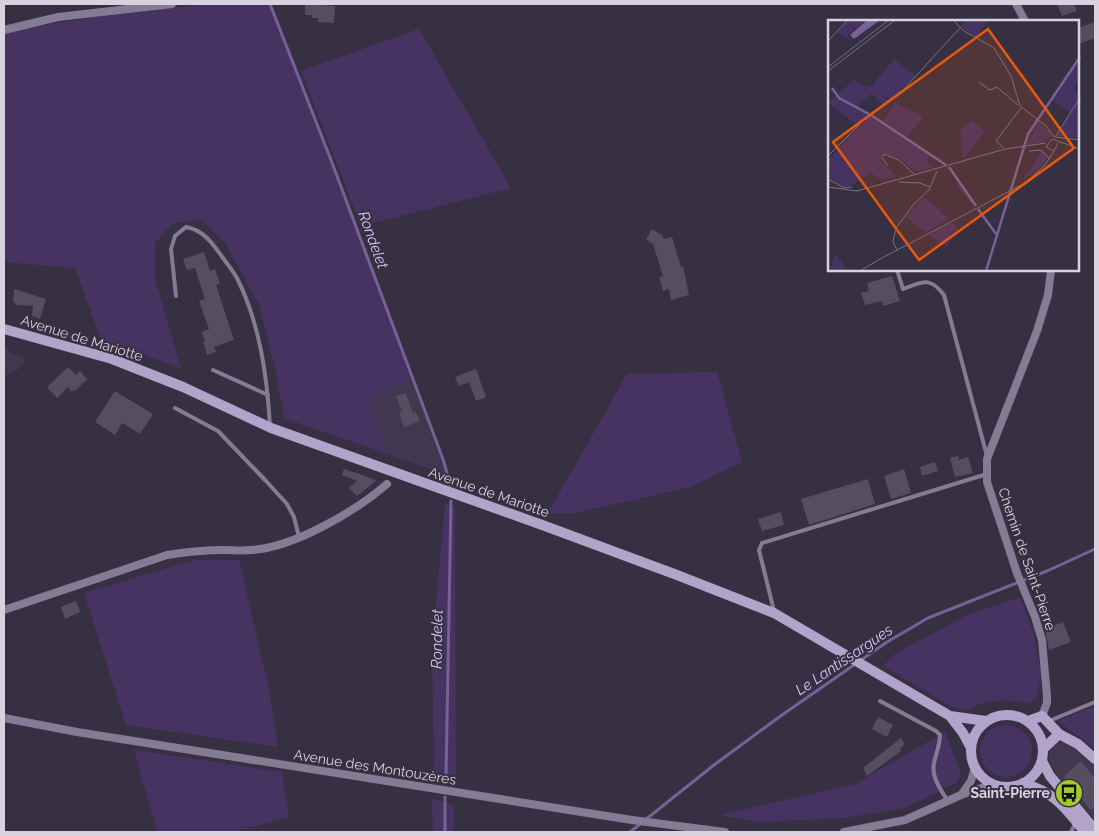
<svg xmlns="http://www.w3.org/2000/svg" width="1099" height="836" viewBox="0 0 1099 836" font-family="Raleway,sans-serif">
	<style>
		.built { fill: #41374f }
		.green { fill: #473362 }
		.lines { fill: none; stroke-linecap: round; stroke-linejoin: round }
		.stream { stroke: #776196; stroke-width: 3 }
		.building { fill: #554e61 }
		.lane { stroke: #847b94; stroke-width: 4 }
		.street { stroke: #847b94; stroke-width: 8 }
		.secondary { stroke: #b2a3ca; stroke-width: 10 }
		.labels { text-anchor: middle; stroke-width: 4; stroke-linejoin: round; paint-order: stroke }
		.street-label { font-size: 14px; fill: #d7d2de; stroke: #373042 }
		.poi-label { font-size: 14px; font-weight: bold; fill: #d7d2de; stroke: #373042; text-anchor: end }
		.water-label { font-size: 15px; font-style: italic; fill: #d8c6f6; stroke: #373042 }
		.inset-river { fill: none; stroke: #776196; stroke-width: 2.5 }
		.inset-road { fill: none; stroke: #777180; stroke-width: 1 }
		.view { fill: #e8590c; fill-opacity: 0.15; stroke: #e8590c; stroke-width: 2.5 }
		.inset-edge { fill: none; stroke: #d7d2de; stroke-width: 2.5 }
	</style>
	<rect width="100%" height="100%" fill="#373042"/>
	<path class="built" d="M4 345 11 353 27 359 19 369 4 376Z
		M411 379 447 475 387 454 368 398Z
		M1055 743 1069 744 1088 756 1095 765V820L1056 774 1049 760V748Z"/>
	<path class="green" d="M204 4H269L356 227 411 379 368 398 387 454 284 418 275 369 259 305 225 243 202 220 173 223 155 243V279L181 368 101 340 75 268 4 262V36L8 32 93 17Z
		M419 29 511 188 361 226 301 71Z
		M717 372 742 462 691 487 575 513H548L627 374Z
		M445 503 455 507 456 776 434 772 432 647Z
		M195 560H239L269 689 278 747 126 725 84 593Z
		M1020 597 1034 635 1041 675 1036 698 1028 704C1012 699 982 698 968 711L952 707 883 666 895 654 969 614Z
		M1095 706V749L1058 721Z
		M980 751a26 26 0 1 1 52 0a26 26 0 1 1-52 0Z
		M945 732 961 773 956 783 905 808 844 818 758 822 720 815 855 784Z
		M134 750 282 772 289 817 234 832H157Z
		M432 799 454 805V832H433Z"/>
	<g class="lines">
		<path class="stream" d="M270 4 331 160 444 462 450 485
			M446 777 451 501
			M445 832V797
			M630 832 714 765 782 715 887 642 928 618 1047 571 1095 549"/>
	</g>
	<path class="building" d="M305 4 335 6 334 23 318 22V18H312V15H305Z
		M1057 4H1074L1077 11 1062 16Z
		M1095 22V38L1078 44V28Z
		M652 229 662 235 664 239 672 237 681 267 683 266 689 295 671 300 669 289 663 291 659 277 663 276 653 244 646 240Z
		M204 252 210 271 215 269 220 284 216 285 234 340 214 347 216 352 207 355 203 341H205L202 332 209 329 199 301 205 299 195 268 187 270 183 259Z
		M892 276 900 301 883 306 882 301 865 305 861 293 869 291 867 283Z
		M14 289 46 299 40 319 32 316 33 306 15 305V302H13Z
		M68 367 76 375 80 371 87 379 75 391 73 390 72 392 68 387 57 398 47 387Z
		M476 369 486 397 476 401 469 382 459 386 455 377Z
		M115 391 153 414 140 434 122 423 115 435 95 422Z
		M406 393 413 413 416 412 420 421 404 427 399 412 402 411 396 396Z
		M958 456 959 460 968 457 973 473 955 477 950 458Z
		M935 462 938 471 922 476 920 467Z
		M344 469 368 477 376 481 357 496 349 488 357 481 342 475Z
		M904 469 911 493 891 499 884 476Z
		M868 479 875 504 809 525 801 499Z
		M781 512 784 525 762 531 758 519Z
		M76 601 80 612 65 619 61 607Z
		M1063 622 1071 642 1049 650 1045 629Z
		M878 717 893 725 887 737 872 729Z
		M901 738 905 744 900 749 901 751 867 776 863 768Z
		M1081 761 1095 778V807L1091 810 1063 777Z"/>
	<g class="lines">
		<path class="lane" d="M897 270 903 289C922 282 930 276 944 295L987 456
			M176 296 171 249 175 236 186 227C204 230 213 244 223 258 228 265 234 272 238 280 260 325 267 376 270 426
			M213 370 268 395
			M175 408 218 431 266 481 287 504 294 517 299 537
			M774 611 759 550 762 543 987 474
			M880 701 936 731 940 735C940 745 936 753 934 763 931 776 941 791 948 801
			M1049 721 1095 702
			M1071 832 1076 822"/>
		<path class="street" d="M1016 4 1025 21
			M4 30 58 17 172 4
			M4 610 167 555C186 552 205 550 224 550 233 550 242 551 251 550 293 548 356 511 387 484
			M1042 716 1047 703V696L1042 640 1035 617 1017 573 987 482V459L1037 331 1048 295 1051 270
			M4 718 77 732 632 820 725 832
			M961 795 971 781 975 767
			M844 832 905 820 961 795 993 784"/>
		<path class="secondary" d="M4 329 112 359 183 387 271 428 545 526 677 575 774 613 950 716 963 733 971 748
			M971 751a36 36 0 1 1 72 0a36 36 0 1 1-72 0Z
			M950 716 986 721
			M1028 721 1042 716 1059 734 1078 744 1095 759
			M1043 749 1059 734
			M1042 761 1050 776 1095 830
			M1023 783C1056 793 1064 807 1085 832"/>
	</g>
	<defs>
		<g id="bus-disc" transform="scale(1.4375)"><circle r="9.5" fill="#a3c926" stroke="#373042"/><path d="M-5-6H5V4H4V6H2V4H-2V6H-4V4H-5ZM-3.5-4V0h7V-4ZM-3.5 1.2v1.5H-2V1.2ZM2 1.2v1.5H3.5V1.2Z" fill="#111"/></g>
	</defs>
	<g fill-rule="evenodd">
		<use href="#bus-disc" x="1069" y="793"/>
	</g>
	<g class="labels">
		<g class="street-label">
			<text transform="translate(82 338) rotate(17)" y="5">Avenue de Mariotte</text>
			<text transform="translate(489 492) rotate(19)" y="5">Avenue de Mariotte</text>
			<text transform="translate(1027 559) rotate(71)" y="5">Chemin de Saint-Pierre</text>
			<text transform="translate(375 767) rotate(9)" y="5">Avenue des Montouzères</text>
		</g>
		<g class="poi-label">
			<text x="1050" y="798">Saint-Pierre</text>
		</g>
		<g class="water-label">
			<text transform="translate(373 240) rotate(70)" y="5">Rondelet</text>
			<text transform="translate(437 639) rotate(-89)" y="5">Rondelet</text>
			<text transform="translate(844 660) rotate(-34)" y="5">Le Lantissargues</text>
		</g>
	</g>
	<g transform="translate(828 20)">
		<rect width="251" height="251" fill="#373042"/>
		<path d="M21 0H37L19 15 25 22 10 12ZM140 0H160L148 17 133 7ZM66 39 88 56 62 79 53 75 60 81 54 85 43 74 28 86 42 93 29 105 0 83 26 60 42 68ZM248 44 251 46V62L246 67 251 78 242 92 224 80ZM251 78V118L229 116ZM67 83 96 96 79 117 55 101ZM42 95 102 134 98 141 106 147 88 152 73 139 56 133 52 141 68 156 54 160 43 153 18 168 3 160 0 140ZM144 101 157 111 135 139 132 111ZM210 102 221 111 223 116 215 122 198 126ZM214 129 220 135 216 144 190 164 206 145ZM121 147 149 185 146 187 132 169ZM96 177 121 199 97 212 78 197ZM124 202 130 208 118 228 101 215ZM7 233 20 251H2Z" fill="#473362"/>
		<path d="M39 0H52L26 19 22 15Z" fill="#776196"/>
		<path class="inset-river" d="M4 68 11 78 41 94M43 95 118 145M121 147 148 186M150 189 168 214M158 251 200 114 252 37"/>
		<path class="inset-road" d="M125 0 136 11 166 28 183 56 192 86 218 106 226 117M0 21 20 0M0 47 61 0M0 51 67 0M151 62 162 70 169 67 190 85M227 117 252 78M227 117 252 120M230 123 226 131 218 127 224 119 252 129M176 128 168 121 193 88M201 131 213 130 221 138M0 136 42 94 76 69 132 8M60 146 54 138 56 134 71 140 87 155M0 159 16 168 24 167M71 162 92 163 102 167M0 167 29 171 177 129 218 123M69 230 65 222 68 208 86 184 101 170 109 151M52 239 197 163 217 145 226 131M32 251 52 239"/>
		<path class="view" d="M160 9 246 128 91 240 5 122Z"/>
		<rect width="251" height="251" class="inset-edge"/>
	</g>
	<rect width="1099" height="836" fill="none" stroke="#d7d2de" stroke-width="10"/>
</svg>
